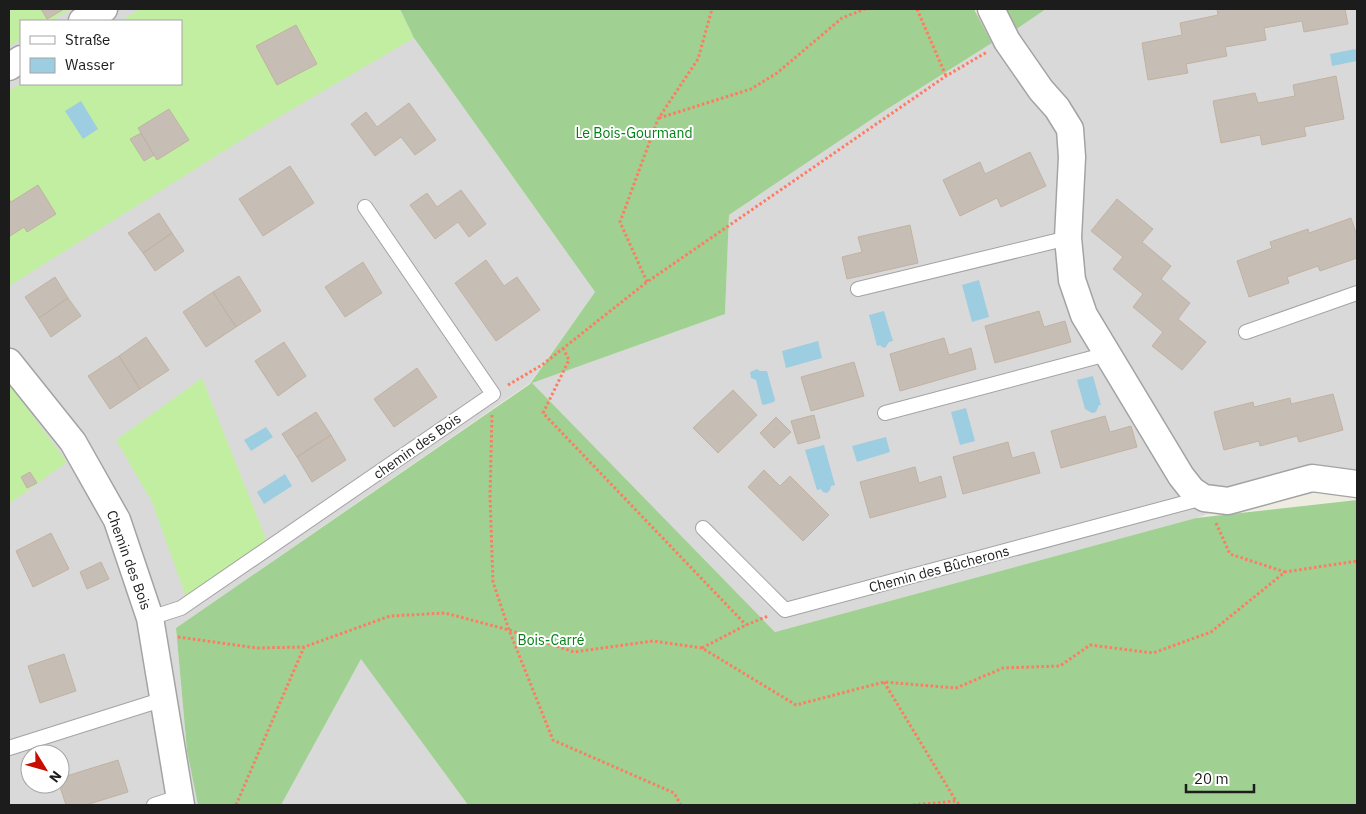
<svg xmlns="http://www.w3.org/2000/svg" width="1366" height="814" viewBox="0 0 1366 814" font-family="'IBM Plex Sans',sans-serif">
	<style>
		.residential { fill: #dad9d9; fill-rule: evenodd }
		.grass { fill: #c2eea1 }
		.forest { fill: #a0d192 }
		.water { fill: #9dcde0 }
		.building { fill: #c6bdb4; stroke: #c1b2a2 }
		.lines { fill: none; stroke-linecap: round; stroke-linejoin: round }
		.lane-casing { stroke: #a3a3a3; stroke-width: 16 }
		.street-casing { stroke: #a3a3a3; stroke-width: 29 }
		.path { stroke: #ff7b61; stroke-width: 3; stroke-dasharray: 2.5 2.5; stroke-linecap: butt }
		.lane { stroke: #fff; stroke-width: 14 }
		.street { stroke: #fff; stroke-width: 26 }
		.labels { text-anchor: middle; stroke-width: 4; stroke-linejoin: round; paint-order: stroke }
		.park-label { font-size: 14px; fill: #038115; stroke: #fff }
		.street-label { font-size: 14px; fill: #1c1c1c; stroke: #fff }
	</style>
	<rect width="100%" height="100%" fill="#eeebe0"/>
	<path class="residential" d="M9 9H400L414 38 595 292 530 383 176 628 187 751 198 805H9ZM21 21H181V84H21ZM30 754H60V784H30Z
		M1046 9H1357V484L1312 478 1196 518 775 632 531 383 725 314 729 215 881 113Z
		M361 658 468 805H281Z"/>
	<path class="grass" d="M9 9H71L51 21H21V39L9 47Z
		M140 9H400L414 38 272 121 9 286V91L21 83 181 84V21H120Z
		M202 378 267 541 186 597 152 502 116 440Z
		M9 384 67 462 9 504Z"/>
	<path class="forest" d="M400 9H974L992 43 881 113 729 215 725 314 532 383 775 632 1196 518 1357 500V805H468L361 659 281 805H198L187 751 176 628 530 384 595 292 414 38Z
		M1005 9H1046L1015 30Z"/>
	<path class="water" d="M1355 49 1357 51V61L1332 66 1330 54Z
		M81 101 98 129 83 139 65 111Z
		M979 280 989 317 972 322 962 285Z
		M884 311 893 341 889 342 885 348 882 347 880 345 877 346 869 315Z
		M818 341 822 358 786 368 782 351Z
		M757 369 760 371H767L775 400 774 402 764 405 762 404 756 380 751 378 750 372Z
		M1093 376 1101 405H1099L1096 412 1092 413 1085 409 1077 380Z
		M966 408 975 441 960 445 951 412Z
		M266 427 273 437 251 451 244 440Z
		M886 437 890 452 857 462 852 446Z
		M824 445 835 485 831 486 830 490 827 493 823 492 821 489 817 490 805 450Z
		M285 474 292 486 264 504 257 492Z"/>
	<path class="building" d="M41 9H64L47 19Z
		M1217 9H1345L1348 24 1304 32 1302 21 1264 28 1266 40 1225 47 1227 56 1186 64 1188 73 1148 80 1142 43 1182 35 1180 23 1218 15Z
		M296 25 317 64 277 85 256 46Z
		M1336 76 1344 119 1304 127 1306 136 1262 145 1260 135 1221 143 1213 101 1255 93 1258 103 1295 96 1293 85Z
		M409 103 436 140 415 155 401 137 375 156 351 124 366 112 377 127Z
		M169 109 189 140 157 160 138 128Z
		M141 133 154 155 144 161 130 139Z
		M1030 152 1046 186 1001 207 997 198 960 216 943 180 980 162 985 174Z
		M290 166 314 203 263 236 239 199Z
		M38 185 56 214 27 232 24 227 10 236 9 233V199L11 202Z
		M461 190 486 224 469 237 458 222 435 239 410 205 427 193 437 207Z
		M1117 199 1153 229 1142 242 1171 266 1161 279 1190 303 1178 319 1206 342 1182 370 1152 346 1163 332 1133 307 1143 294 1113 269 1123 257 1091 231Z
		M159 213 172 233 143 253 128 233Z
		M1351 218 1357 236V258L1320 271 1318 266 1287 277 1289 283 1249 297 1237 261 1272 248 1270 242 1308 229 1309 233Z
		M910 225 918 263 847 279 842 257 862 252 858 237Z
		M172 233 184 251 155 271 143 253Z
		M486 260 504 286 517 277 540 310 496 341 455 283Z
		M363 262 382 293 345 317 325 287Z
		M239 276 261 311 236 327 213 292Z
		M55 277 68 298 39 318 25 297Z
		M213 292 236 327 206 347 183 312Z
		M68 298 81 316 51 337 39 318Z
		M1039 311 1044 327 1065 321 1071 342 995 363 985 326Z
		M146 337 169 370 140 389 119 356Z
		M944 338 949 355 971 348 976 369 900 391 890 354Z
		M284 342 306 376 278 396 255 361Z
		M119 356 140 389 110 409 88 376Z
		M854 362 864 396 811 411 801 377Z
		M417 368 437 397 394 427 374 399Z
		M733 390 757 415 718 453 693 428Z
		M1333 394 1343 430 1299 442 1297 436 1260 446 1259 441 1224 450 1214 412 1253 402 1254 407 1290 398 1291 404Z
		M316 412 331 435 297 457 282 434Z
		M814 415 820 438 798 444 791 421Z
		M1105 416 1110 432 1131 426 1137 447 1061 468 1051 431Z
		M776 417 791 432 774 448 760 433Z
		M331 435 346 460 312 482 297 457Z
		M1008 442 1012 458 1034 452 1040 473 963 494 953 457Z
		M915 467 919 483 941 476 946 497 870 518 860 482Z
		M764 470 780 486 790 476 829 515 803 541 748 487Z
		M30 472 37 483 27 488 21 477Z
		M51 533 69 569 33 587 16 551Z
		M101 562 109 579 87 589 80 572Z
		M64 654 76 691 40 703 28 666Z
		M118 760 128 792 86 805H66L59 784 60 778Z"/>
	<g class="lines">
		<g class="lane-casing">
			<path id="lane" d="M858 289 1068 238
				M1246 332 1357 293
				M885 413 1107 354
				M703 528 785 610 1203 498
				M150 618 181 608 493 394 365 207
				M9 748 164 699
				M154 805 179 797"/>
		</g>
		<g class="street-casing">
			<path id="street" d="M991 9 1007 41 1041 90 1057 108 1070 129 1072 157 1068 238 1072 280 1084 315 1181 476 1192 490 1204 498 1228 501 1312 478 1357 484
				M82 21 104 9
				M9 67 21 59
				M9 362 73 442 117 520 150 618 181 805"/>
		</g>
		<path class="path" d="M917 9 946 76
			M659 118 751 89 777 73 842 18 865 9
			M647 282 620 222 658 119 698 59 712 9
			M563 348 569 360 543 413 746 625
			M508 385 542 365 647 282 946 76 987 52
			M492 415 490 496 493 582 509 630 553 740 674 793 681 805
			M1216 523 1230 554 1285 572
			M178 637 257 648 304 647 390 616 445 613 509 630 574 652 653 641 702 648 796 705 884 682 956 688 1003 668 1060 666 1090 645 1153 653 1211 632 1285 572 1357 561
			M702 648 746 625 768 616
			M884 682 956 801
			M236 805 304 647
			M913 805 956 801 960 805"/>
		<use href="#lane" class="lane"/>
		<use href="#street" class="street"/>
	</g>
	<g class="labels">
		<g class="park-label">
			<text x="634" y="138">Le Bois-Gourmand</text>
			<text x="551" y="645">Bois-Carré</text>
		</g>
		<g class="street-label">
			<text transform="translate(417 446) rotate(-35)" y="5">chemin des Bois</text>
			<text transform="translate(129 560) rotate(70)" y="5">Chemin des Bois</text>
			<text transform="translate(939 569) rotate(-15)" y="5">Chemin des Bûcherons</text>
		</g>
	</g>
	<rect width="1366" height="814" fill="none" stroke="#1c1c1c" stroke-width="20"/>
	<rect x="20" y="20" width="162" height="65" fill="#ffffff" stroke="#a4a4a4"/>
	<rect x="30" y="36" width="25" height="8" fill="#ffffff" stroke="#a4a4a4"/>
	<text x="65" y="45" font-size="15" fill="#1c1c1c">Straße</text>
	<rect x="30" y="58" width="25" height="15" fill="#9dcde0" stroke="#a4a4a4"/>
	<text x="65" y="70" font-size="15" fill="#1c1c1c">Wasser</text>
	<g transform="translate(45 769) rotate(127)"><circle r="24" fill="#ffffff" stroke="#a4a4a4"/>
	<path d="M0-4L9 19L0 12L-9 19Z" fill="#c80c00"/>
	<text y="-8" font-size="14" font-weight="bold" text-anchor="middle" fill="#1c1c1c">N</text>
	</g>
	<path d="M1186 784v8h68v-8" fill="none" stroke="#1c1c1c" stroke-width="2.5"/>
	<text x="1194" y="784" font-size="15" fill="#1c1c1c" stroke="#ffffff" stroke-width="4" paint-order="stroke">20 m</text>
</svg>
